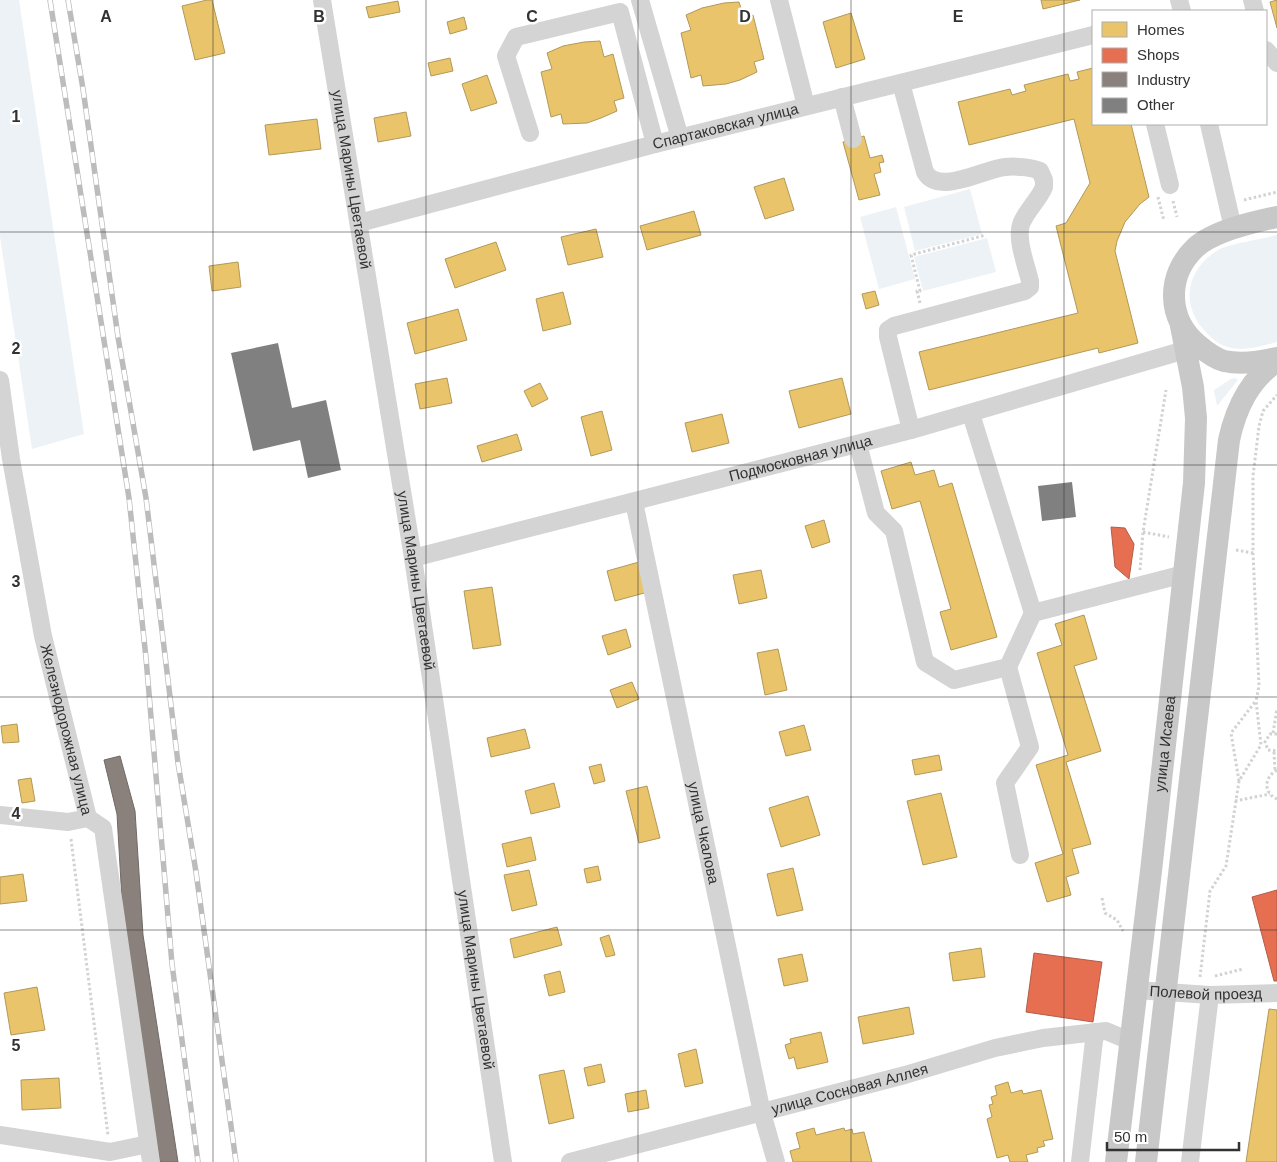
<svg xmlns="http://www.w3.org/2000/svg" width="1277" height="1162" viewBox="0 0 1277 1162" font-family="Arial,sans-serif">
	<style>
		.green { fill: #edf2f6 }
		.homes { fill: #e9c46a; stroke: #b29859 }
		.shops { fill: #e76f51; stroke: #b15d48 }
		.industry { fill: #8a817c; stroke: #706966 }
		.building { fill: #808080 }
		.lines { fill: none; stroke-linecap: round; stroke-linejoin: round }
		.path { stroke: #d2d2d2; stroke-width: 3; stroke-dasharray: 2.5 2.5; stroke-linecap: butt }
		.minor { stroke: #d4d4d4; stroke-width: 18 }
		.major { stroke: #c8c8c8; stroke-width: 22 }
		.rail-casing { stroke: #bcbcbc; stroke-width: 5.5 }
		.rail { stroke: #fff; stroke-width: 4; stroke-dasharray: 11; stroke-linecap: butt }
		.grid { fill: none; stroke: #323232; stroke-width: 1; stroke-opacity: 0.55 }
		.labels { text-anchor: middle; stroke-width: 5; stroke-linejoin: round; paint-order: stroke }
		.street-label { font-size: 15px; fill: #323232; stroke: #fff }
		.grid-label { font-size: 16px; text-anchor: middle; font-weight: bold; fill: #323232; stroke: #fff; stroke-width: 5; stroke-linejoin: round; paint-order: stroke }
	</style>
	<rect width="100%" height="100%" fill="#fff"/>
	<path class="green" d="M0 0H19L84 434 32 449 0 237Z
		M970 189 982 234 915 251 904 207Z
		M896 207 915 279 879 289 860 217Z
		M1277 235V342C1262 346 1248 351 1232 348 1220 346 1212 339 1204 330 1180 303 1187 269 1218 250 1229 244 1263 239 1277 235Z
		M987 238 996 272 923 291 914 257Z
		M1235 378 1238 380 1217 406 1214 390 1231 379Z"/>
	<path class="homes" d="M207 0H212L225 53 195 60 182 6Z
		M1041 0H1080L1043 9Z
		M1277 0V28L1270 2Z
		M398 1 400 12 369 18 366 7Z
		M739 2 744 18 753 15 764 59 754 62 757 72 740 80 726 84 703 86 701 75 691 78 681 33 691 30 686 15 702 8 724 3Z
		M851 13 865 59 836 68 823 22Z
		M464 17 467 29 450 34 447 22Z
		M600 41 604 57 613 54 624 98 614 101 617 111 601 118 587 123 563 124 561 114 551 117 541 72 552 69 547 53 563 46 584 42Z
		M450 58 453 71 431 76 428 63Z
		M1093 68V124H1131L1149 197 1140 204 1125 222 1117 241 1115 251 1138 343 1099 353 1098 348 929 390 919 352 1078 313 1056 226 1066 223 1090 183 1074 119 969 145 958 102 1010 89 1012 95 1026 91 1024 85 1068 74 1070 81 1079 79 1077 72Z
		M487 75 497 103 471 111 462 84Z
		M406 112 411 136 378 142 374 118Z
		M317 119 321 149 269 155 265 125Z
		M864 136 870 158 882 155 884 162 879 163 881 172 874 174 880 195 859 200 843 142Z
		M784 178 794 210 765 219 754 187Z
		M694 211 701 235 647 250 640 226Z
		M596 229 603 257 568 265 561 237Z
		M496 242 506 270 455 288 445 259Z
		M238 262 241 287 212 291 209 266Z
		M875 291 879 305 866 309 862 294Z
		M563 292 571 324 543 331 536 299Z
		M458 309 467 340 415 354 407 323Z
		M447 378 452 403 420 409 415 384Z
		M842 378 851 414 799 428 789 391Z
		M540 383 548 399 532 407 524 391Z
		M602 411 612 450 591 456 581 417Z
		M722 414 729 443 692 452 685 423Z
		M517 434 522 450 482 462 477 446Z
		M911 462 915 475 934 470 939 487 952 483 997 637 951 650 940 612 951 609 920 501 892 509 881 471Z
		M824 520 830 542 812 548 805 526Z
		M639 562 648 592 615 601 607 571Z
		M761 570 767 598 739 604 733 575Z
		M492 587 501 645 473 649 464 591Z
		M1084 615 1097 659 1074 666 1101 751 1066 762 1091 844 1072 849 1079 873 1066 877 1071 895 1047 902 1035 863 1063 854 1036 765 1068 755 1037 653 1062 645 1055 624Z
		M626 629 631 647 608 655 602 636Z
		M778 649 787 690 765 695 757 653Z
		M632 682 639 699 617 708 610 690Z
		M17 724 19 742 3 743 1 726Z
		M804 725 811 750 786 756 779 732Z
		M525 729 530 748 491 757 487 738Z
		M939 755 942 770 915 775 912 760Z
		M601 764 605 781 594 784 589 767Z
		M31 778 35 801 22 803 18 780Z
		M554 783 560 807 531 814 525 791Z
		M647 786 660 838 639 843 626 791Z
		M941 793 957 857 923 865 907 801Z
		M808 796 820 835 781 847 769 808Z
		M531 837 536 860 507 867 502 844Z
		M598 866 601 880 587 883 584 869Z
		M793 868 803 910 777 916 767 874Z
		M529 870 537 905 512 911 504 875Z
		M23 874 27 901 0 904V877Z
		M557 927 562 945 514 958 510 939Z
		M609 935 615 955 606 957 600 938Z
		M981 948 985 977 953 981 949 953Z
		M802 954 808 981 784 986 778 959Z
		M560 971 565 992 549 996 544 975Z
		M37 987 45 1030 11 1035 4 993Z
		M909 1007 914 1034 863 1044 858 1017Z
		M1269 1009 1277 1010V1162H1246Z
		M821 1032 828 1062 797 1069 794 1057 789 1059 785 1045 791 1043 790 1039Z
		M696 1049 703 1083 685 1087 678 1054Z
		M601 1064 605 1082 588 1086 584 1068Z
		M564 1070 574 1118 549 1124 539 1075Z
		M59 1078 61 1108 22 1110 21 1080Z
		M1008 1082 1011 1093 1022 1090 1023 1094 1041 1090 1053 1139 1043 1141 1045 1146 1037 1148 1038 1152 1026 1155 1028 1162H1010L1008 1155 997 1158 987 1119 992 1117 989 1105 993 1104 991 1097 997 1095 995 1086Z
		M646 1090 649 1108 628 1112 625 1094Z
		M814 1128 816 1135 844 1128 845 1131 852 1129 853 1134 864 1132 872 1162H793L790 1151 800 1148 796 1133Z"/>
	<path class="shops" d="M1111 527 1125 528 1134 544 1129 579 1115 567Z
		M1277 890V981H1274L1252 897Z
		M1034 953 1102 962 1093 1022 1026 1012Z"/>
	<path class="industry" d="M120 756 135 811 143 935 178 1162H160L124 935 117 814 104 760Z"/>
	<path class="building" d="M278 343 292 408 326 400 341 470 308 478 300 440 253 451 231 353Z
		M1072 482 1076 517 1042 521 1038 486Z"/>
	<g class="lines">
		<path class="path" d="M1158 197 1164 221
			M1244 200 1277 192
			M1173 201 1177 217
			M920 303 917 291H920L911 255 986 235
			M1143 532 1169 537
			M1236 550 1253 553
			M1140 570 1143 532 1166 390
			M1273 733 1277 709
			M1277 734H1270L1265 742 1268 750 1277 751
			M1274 752 1275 771
			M1277 770C1264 777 1263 793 1277 799
			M1239 781 1231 733 1255 702
			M1235 801 1270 794
			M71 839 108 1135
			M1102 898 1105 913 1117 920 1123 931
			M1215 976 1243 969
			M1200 977 1210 891 1226 866 1239 781 1261 745 1256 701 1259 686 1253 553V476L1259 426 1263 411 1277 395"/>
		<g class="minor">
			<path id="s1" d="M322 0 413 558 503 1162"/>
			<path d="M640 0 680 138"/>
			<path d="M779 0 806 106"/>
			<path d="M1179 0 1182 11"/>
			<path d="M1252 0 1255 11"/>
			<path d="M1266 50 1277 63"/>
			<path d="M901 83 925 172C938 196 984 169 1005 167 1015 166 1031 167 1040 171L1044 180V187C1039 199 1029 208 1023 220 1014 235 1026 264 1030 281V287L1025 291 894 326 888 330V337L911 430"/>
			<path d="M842 97 853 139"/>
			<path d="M1155 124 1170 185"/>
			<path d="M1209 124 1233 228"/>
			<path d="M530 133 506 56 516 37 620 12 655 144"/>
			<path id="s2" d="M359 223 655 144 1093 35"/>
			<path id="s3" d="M0 380 11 459 43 636 88 818 103 828 151 1162"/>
			<path d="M971 414 1033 613 1184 574"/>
			<path d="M858 444 876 513 894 531 925 662 954 680 1008 667"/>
			<path id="s4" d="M634 502 762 1113 776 1162"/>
			<path id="s5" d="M413 558 911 430 1185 350"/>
			<path d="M0 815 68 822 88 818"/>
			<path d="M1020 855 1005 783 1030 747 1008 667 1033 613"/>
			<path id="s6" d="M1136 990 1210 995 1277 993"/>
			<path d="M0 1135 110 1152 148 1144"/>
			<path id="s7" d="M570 1162 905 1075 995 1048 1043 1038 1106 1031 1130 1041"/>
			<path d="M1080 1162 1095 1032"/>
			<path d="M1190 1162 1210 995"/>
		</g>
		<g class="major">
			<path d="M1277 217C1253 222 1213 231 1195 248 1166 276 1167 319 1198 345 1205 351 1214 358 1224 361 1242 365 1260 362 1277 358"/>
			<path id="s8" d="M1116 1162 1151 871 1194 483 1196 418 1193 387 1181 326"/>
			<path d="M1146 1162 1229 440C1236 408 1249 380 1277 361"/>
		</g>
		<g class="rail-casing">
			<path id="rail" d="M50 0 129 498 146 658 172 964 198 1162
				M68 0 83 89 118 337 146 498 178 763 196 872 236 1162"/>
		</g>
		<use href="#rail" class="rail"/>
	</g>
	<path class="grid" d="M213 0V1162M426 0V1162M638 0V1162M851 0V1162M1064 0V1162M0 232H1277M0 465H1277M0 697H1277M0 930H1277"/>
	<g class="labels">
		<g class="street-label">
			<text dy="5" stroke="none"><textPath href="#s2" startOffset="379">Спартаковская улица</textPath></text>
			<text dy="5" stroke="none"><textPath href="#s1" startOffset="182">улица Марины Цветаевой</textPath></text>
			<text dy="5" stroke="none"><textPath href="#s5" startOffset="400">Подмосковная улица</textPath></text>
			<text dy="5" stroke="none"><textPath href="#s1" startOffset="588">улица Марины Цветаевой</textPath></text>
			<text dy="5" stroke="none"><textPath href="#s3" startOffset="356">Железнодорожная улица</textPath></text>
			<text dy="5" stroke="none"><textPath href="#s8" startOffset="421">улица Исаева</textPath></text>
			<text dy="5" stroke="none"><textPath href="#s4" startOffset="338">улица Чкалова</textPath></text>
			<text dy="5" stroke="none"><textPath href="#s1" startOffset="992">улица Марины Цветаевой</textPath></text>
			<text dy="5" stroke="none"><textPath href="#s6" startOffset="70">Полевой проезд</textPath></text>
			<text dy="5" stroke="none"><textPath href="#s7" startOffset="289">улица Сосновая Аллея</textPath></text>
		</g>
	</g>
	<g class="grid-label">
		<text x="106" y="22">A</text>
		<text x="319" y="22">B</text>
		<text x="532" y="22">C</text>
		<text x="745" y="22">D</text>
		<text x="958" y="22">E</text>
		<text x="16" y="122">1</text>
		<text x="16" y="354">2</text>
		<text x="16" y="587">3</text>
		<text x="16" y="819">4</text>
		<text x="16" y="1051">5</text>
	</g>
	<rect x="1092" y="10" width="175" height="115" fill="#ffffff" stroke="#adadad"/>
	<rect x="1102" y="22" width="25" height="15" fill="#e9c46a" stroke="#adadad"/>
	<text x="1137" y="35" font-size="15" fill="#323232">Homes</text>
	<rect x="1102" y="48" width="25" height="15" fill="#e76f51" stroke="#adadad"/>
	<text x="1137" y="60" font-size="15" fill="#323232">Shops</text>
	<rect x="1102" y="72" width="25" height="15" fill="#8a817c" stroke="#adadad"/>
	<text x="1137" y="85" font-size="15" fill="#323232">Industry</text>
	<rect x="1102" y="98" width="25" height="15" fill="#808080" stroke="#adadad"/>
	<text x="1137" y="110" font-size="15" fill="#323232">Other</text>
	<path d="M1107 1142v8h132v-8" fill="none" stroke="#323232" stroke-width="2.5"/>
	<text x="1114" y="1142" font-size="15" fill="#323232" stroke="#ffffff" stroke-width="4" paint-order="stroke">50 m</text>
</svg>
